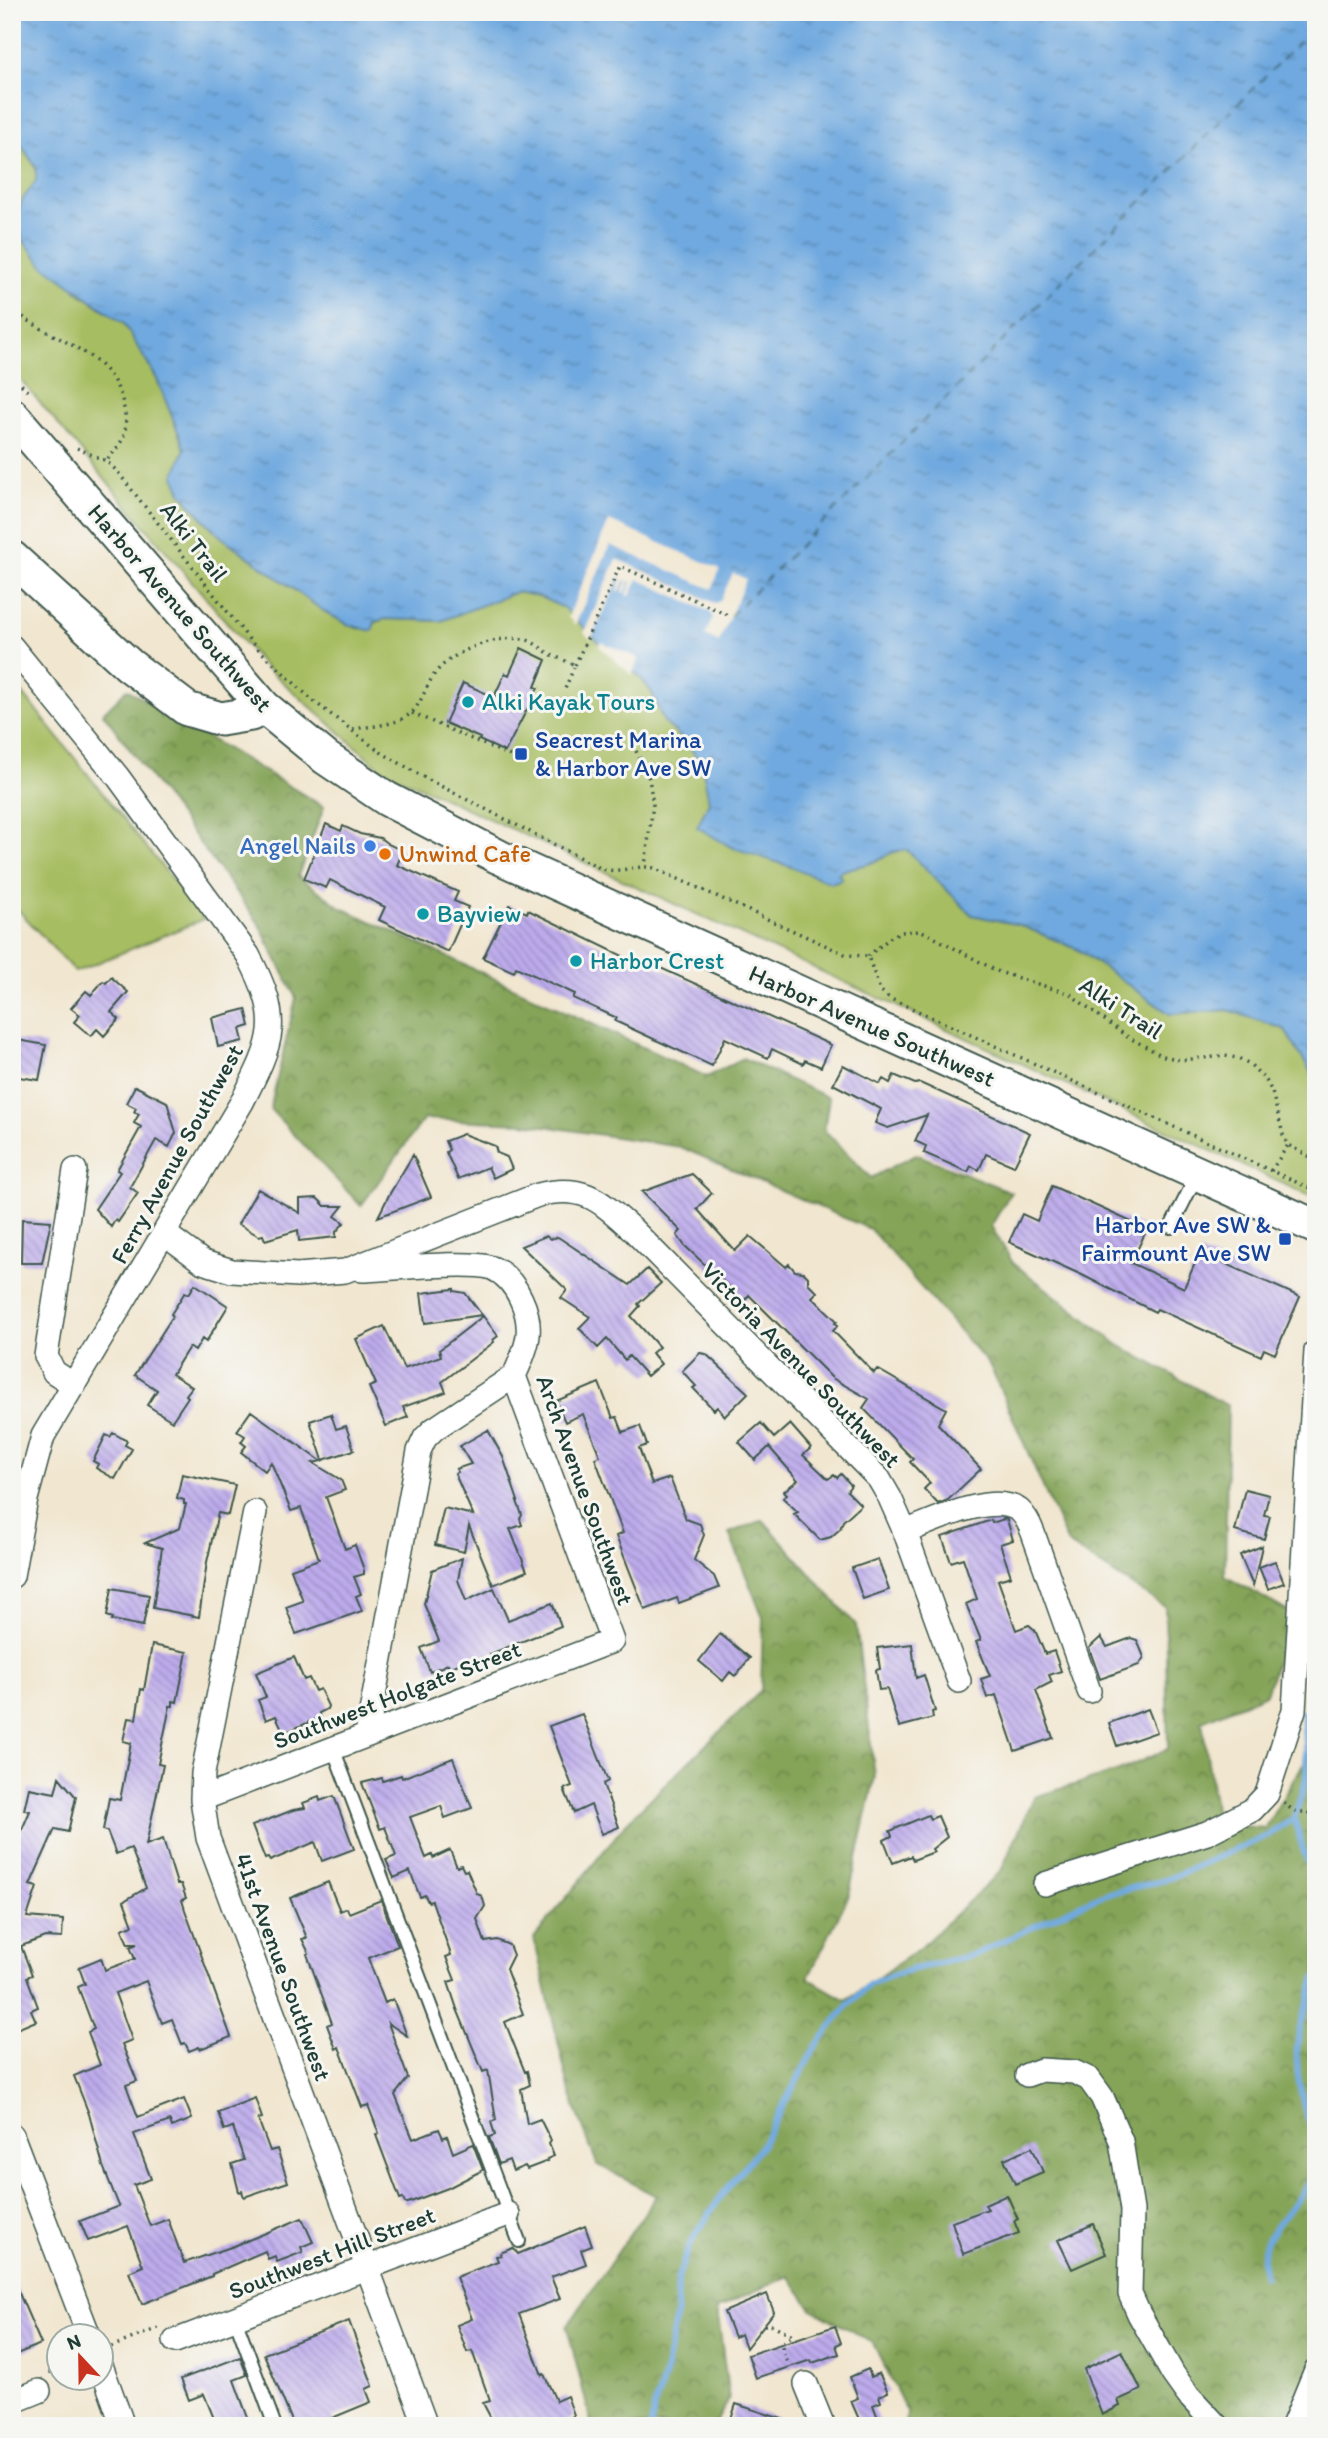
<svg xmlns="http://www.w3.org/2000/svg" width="1328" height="2438" viewBox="0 0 1328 2438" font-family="Itim,sans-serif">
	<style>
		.forest { fill: url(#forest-crowns); stroke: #527046; stroke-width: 2 }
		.park { fill: #a7bd62; stroke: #637d4b; stroke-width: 2 }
		.water { fill: url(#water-ripples); stroke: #47738a; stroke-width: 2 }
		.pier { fill: #f1e6cf }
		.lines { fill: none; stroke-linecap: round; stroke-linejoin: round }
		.stream { stroke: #6fa9df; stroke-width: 6 }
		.ferry { stroke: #375d67; stroke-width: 2; stroke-dasharray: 9 7; stroke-linecap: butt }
		.building { fill: url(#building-back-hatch) }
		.lane-casing { stroke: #3e564b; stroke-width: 16 }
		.street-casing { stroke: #3e564b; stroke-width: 26 }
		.secondary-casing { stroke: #3e564b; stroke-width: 37 }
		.path { stroke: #3e564b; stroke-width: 3.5; stroke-dasharray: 2 5; stroke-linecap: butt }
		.lane { stroke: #fff; stroke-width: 12 }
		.street { stroke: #fff; stroke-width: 23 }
		.secondary { stroke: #fff; stroke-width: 33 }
		.culture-dot { fill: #0f9aa8; stroke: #f6f6f2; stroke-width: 2.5 }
		.transit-dot { fill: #1a4fb4; stroke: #f6f6f2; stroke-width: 2.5 }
		.shop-dot { fill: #3f7fe0; stroke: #f6f6f2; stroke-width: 2.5 }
		.food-dot { fill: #e8710a; stroke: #f6f6f2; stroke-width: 2.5 }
		.labels { text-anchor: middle; stroke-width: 6; stroke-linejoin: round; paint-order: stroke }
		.street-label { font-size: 24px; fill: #1f3d34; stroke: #f6f6f2 }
		.culture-label { font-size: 24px; fill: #0d838f; stroke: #f6f6f2; text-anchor: start }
		.transit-label { font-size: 24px; fill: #164399; stroke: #f6f6f2; text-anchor: start }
		.shop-label { font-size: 24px; fill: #366cbe; stroke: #f6f6f2; text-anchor: end }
		.food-label { font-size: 24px; fill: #c56008; stroke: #f6f6f2; text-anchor: start }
	</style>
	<defs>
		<pattern id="forest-crowns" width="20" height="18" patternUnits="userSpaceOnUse" patternTransform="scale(1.75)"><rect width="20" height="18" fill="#85a458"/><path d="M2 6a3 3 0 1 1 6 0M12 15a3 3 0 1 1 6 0" fill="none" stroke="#6c874a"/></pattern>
		<pattern id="water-ripples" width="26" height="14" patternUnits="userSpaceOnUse" patternTransform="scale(1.75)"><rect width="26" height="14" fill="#6fa9df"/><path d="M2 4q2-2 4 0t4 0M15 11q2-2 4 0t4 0" fill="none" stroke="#5b8bb6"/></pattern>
		<pattern id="building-back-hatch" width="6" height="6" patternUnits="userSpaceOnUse" patternTransform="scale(1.75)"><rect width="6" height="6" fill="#bdabec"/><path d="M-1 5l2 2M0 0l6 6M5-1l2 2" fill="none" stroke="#998cc0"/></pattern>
	</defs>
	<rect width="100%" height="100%" fill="#f6f6f2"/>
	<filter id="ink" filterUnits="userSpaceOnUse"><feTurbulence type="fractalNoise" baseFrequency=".0143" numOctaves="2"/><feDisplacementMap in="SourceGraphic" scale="14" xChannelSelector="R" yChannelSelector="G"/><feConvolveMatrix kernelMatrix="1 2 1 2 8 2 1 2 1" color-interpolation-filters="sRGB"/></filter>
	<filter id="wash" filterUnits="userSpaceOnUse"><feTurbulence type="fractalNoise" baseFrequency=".00686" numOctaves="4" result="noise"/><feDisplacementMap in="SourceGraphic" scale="28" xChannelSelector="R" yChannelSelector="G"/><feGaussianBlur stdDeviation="1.57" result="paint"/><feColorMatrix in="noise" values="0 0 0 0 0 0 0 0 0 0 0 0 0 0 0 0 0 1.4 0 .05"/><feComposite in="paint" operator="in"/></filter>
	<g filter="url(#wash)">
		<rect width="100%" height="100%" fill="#f1e6cf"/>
		<path class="forest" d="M127 689 324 807 298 876 342 908 707 1077 743 1058 829 1098 824 1130 871 1178 916 1154 1011 1192 991 1226 1013 1263 1119 1345 1228 1406 1225 1576 1292 1614 1266 1694 1202 1721 1217 1824 1265 1828 1310 1752 1316 1753V2426H906L907 2412 873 2343 812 2309 789 2276 717 2308 729 2399 714 2426H592L567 2327 656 2196 597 2164 570 2093 534 1938 627 1822 761 1691 763 1618 729 1533 763 1520 856 1625 875 1776 849 1895 808 1978 846 2000 920 1948 1001 1871 1034 1797 1119 1771 1168 1749 1165 1607 1068 1544 990 1366 870 1229 680 1147 524 1123 424 1119 361 1206 270 1109 296 998 258 922 103 713Z"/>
		<path class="park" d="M12 131 36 168 37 182 23 199 76 291 124 323 157 379 185 449 175 476C194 524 241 551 281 580 306 598 330 618 359 629L385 619 441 621 516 592 538 596 565 608 613 656 638 675 651 691 664 722 686 742 702 765 907 850 972 915 1020 925 1077 949 1170 1014 1228 1010 1284 1029 1316 1080V1199L381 769 263 665 12 370Z
			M12 680 204 919 75 972 12 903Z"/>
		<path class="water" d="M12 12H1316V1080L1284 1029 1228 1010 1170 1014 1077 949 1020 925 972 915 907 850C892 850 885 857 871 863 860 867 848 867 838 873L842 879 831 883 794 868 731 847 697 827 709 802 702 765 686 742 664 722 651 691 638 675 613 656 564 608 538 596 516 592 441 621 385 619 375 622 372 631 349 625 325 612 220 536 191 505 181 492 174 476 185 449 157 379 124 324 43 265 23 240 16 218 23 199 36 181V167L12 131Z"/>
		<path class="pier" d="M609 521 720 569 712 589 610 545 575 625 568 617Z
			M617 559 715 603 720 601 733 573 746 579 719 642 705 635 713 618 710 612 638 579 630 596 627 595 632 582 630 581 625 594 622 593 627 580 626 579 619 592 617 591 622 578 620 577 591 639 584 633Z
			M601 642 639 658 632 675 599 646Z"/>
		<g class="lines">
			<path class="stream" d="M1303 1712 1307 1777 1294 1818 1304 1853 1316 1881
				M1316 1978C1311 1994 1305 2009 1301 2025 1290 2066 1303 2106 1316 2145
				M1264 2277C1264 2270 1262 2262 1263 2255 1266 2226 1306 2200 1316 2166
				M651 2426 654 2408 665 2375 677 2309 678 2277 690 2244 719 2199 761 2146 816 2046 847 2006 870 1984 902 1972 976 1954 1079 1905 1105 1894 1165 1880 1267 1836 1294 1818"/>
			<path class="ferry" d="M730 616 1316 25"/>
		</g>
		<g id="blocks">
			<path class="building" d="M521 648 546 660 535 687 538 688 505 752 479 740 480 738 445 723 463 683 494 697 505 673 509 675Z
				M326 824 341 831 343 826 360 834 380 838 388 844 403 851 397 865 458 892 454 901 468 907 448 952 379 920 385 907 330 880 326 888 304 879Z
				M509 905 527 913 528 910 641 965 643 960 831 1045 821 1067 805 1060 803 1064 772 1049 768 1058 725 1038 712 1066 615 1021 617 1018 573 998 575 994 516 967 514 972 483 958Z
				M111 977 128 992 111 1012 119 1019 104 1036 97 1029 91 1036 74 1022 80 1015 71 1008 86 991 91 995 103 981 106 983Z
				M246 1009 250 1026 240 1029 243 1041 218 1047 212 1018Z
				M12 1039 46 1045 39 1080 12 1076Z
				M843 1065 880 1084 883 1079 890 1083 894 1075 915 1084 920 1083 1030 1133 1014 1166 986 1154 979 1170 971 1166 968 1172 924 1153 926 1146 915 1141 927 1115 888 1128 875 1123 881 1109 833 1084Z
				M135 1086 167 1102 176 1133 169 1147 156 1140 130 1187 138 1193 118 1222 115 1220 111 1227 95 1209 120 1172 117 1170 141 1127 134 1123 139 1114 134 1112 136 1108 126 1103Z
				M463 1134 495 1146 497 1153 507 1157 512 1169 493 1178 488 1167 458 1179 446 1152 449 1150 445 1141Z
				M413 1155 431 1197 378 1217 389 1195Z
				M692 1174 712 1193 697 1209 735 1251 750 1236 786 1267 789 1264 795 1271 803 1272 808 1277V1283L817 1292 812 1297 837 1321 835 1323 838 1325 833 1331 874 1373 877 1369 946 1409 938 1424 981 1469 948 1500 938 1504 924 1489 930 1483 910 1462 913 1459 863 1408 869 1399 832 1378 749 1295 744 1301 685 1246 677 1235 681 1231 642 1192Z
				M1052 1186 1147 1229 1131 1263 1184 1288 1200 1252 1300 1297 1275 1354 1264 1349 1261 1356 1157 1309 1155 1312 1082 1275 1009 1242 1022 1214 1037 1221Z
				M258 1189 300 1213V1199L317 1198 325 1206H343L335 1216 344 1223 336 1232V1237L299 1241 298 1230 265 1240 263 1235 259 1236 238 1224Z
				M22 1219 51 1221 42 1263H21Z
				M546 1236 550 1239 558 1237 630 1285 647 1269 661 1283 638 1304 640 1306 631 1316 659 1347 652 1353 661 1364 647 1376 629 1356 625 1360 607 1339 598 1348 579 1328 590 1317 561 1298 567 1290 521 1246Z
				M195 1284 228 1306 206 1342 202 1339 195 1351 189 1347 172 1374 192 1387 186 1395 188 1397 172 1421 147 1405 157 1390 135 1375 173 1316 171 1314 185 1292 189 1294Z
				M454 1289V1291L465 1293 482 1315 425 1323 421 1293Z
				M483 1316 498 1336 493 1340 494 1342 442 1382 446 1392 403 1407 408 1417 386 1426 369 1387 376 1384 356 1339 384 1326 404 1369 441 1356 439 1350Z
				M700 1353 706 1354 748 1393 725 1416 717 1407 714 1410 693 1388 696 1386 682 1371Z
				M599 1383 613 1418 617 1417 623 1432 640 1426 647 1445 639 1448 652 1484 670 1478 686 1519 700 1524 704 1535 694 1560 714 1576 719 1588 679 1603 677 1598 645 1610 616 1536 623 1533 595 1458 600 1456 583 1414 565 1422 556 1401Z
				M251 1411 321 1461 313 1463 341 1480 345 1490 326 1497 345 1549 355 1545 364 1570V1574L354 1577 361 1594 356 1596 362 1611 296 1634 286 1607 303 1601 291 1569 319 1559 301 1508 291 1511 271 1462 265 1471 241 1452 246 1446 241 1442 245 1436 237 1431Z
				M331 1414 336 1429 346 1426 354 1450 323 1460 310 1421Z
				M761 1423 774 1438 790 1424 811 1448 803 1455 828 1479 834 1475 837 1478 841 1474 851 1485 847 1491 861 1505 843 1521 840 1529 831 1537 820 1540 794 1514 798 1512 783 1498 787 1494 784 1491 798 1480 769 1447 755 1460 739 1442Z
				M488 1430 503 1457 518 1501H517L522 1515 520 1519 522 1525 510 1529 527 1571 493 1585 469 1526 464 1552 435 1545 444 1508 473 1515 455 1474 458 1472 456 1469 471 1464 460 1446Z
				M113 1433 127 1441 125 1445 132 1449 115 1479 96 1468 98 1464 93 1461 106 1435 110 1437Z
				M182 1474 235 1485 228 1515 218 1513 207 1562 199 1617 153 1608 162 1548 145 1543 180 1528 186 1504H184V1500L177 1498Z
				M1245 1489 1269 1495 1264 1515 1270 1516 1264 1539 1235 1531Z
				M1004 1519 1007 1520 1013 1540 1000 1544 1011 1576 998 1580 1016 1630 1029 1625 1035 1630 1045 1654 1054 1651 1061 1671 1049 1675 1052 1682 1036 1690 1053 1738 1015 1751 996 1695 987 1698 981 1679 990 1676 976 1642 981 1640 966 1604 977 1599 963 1558 951 1562 942 1537 991 1520 992 1523Z
				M1262 1546 1253 1586 1240 1555Z
				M462 1558 458 1580 466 1601 494 1588 508 1620 552 1603 561 1626 490 1654 492 1657 476 1664 473 1658 449 1668 448 1664 430 1672 421 1648 439 1641 424 1604 432 1570Z
				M878 1559 889 1590 863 1599 852 1568Z
				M1275 1561 1284 1583 1268 1589 1259 1567Z
				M112 1588 149 1595 143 1626 112 1620 113 1618 107 1616Z
				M720 1634 750 1658 735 1676 730 1672 723 1681 699 1661Z
				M1101 1637 1107 1647 1131 1638 1137 1640 1144 1657 1139 1665 1100 1679 1089 1648Z
				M912 1644 916 1678 924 1675 935 1711 932 1712 933 1718 899 1727 887 1689 879 1690 876 1670 880 1669 877 1648Z
				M152 1645 187 1652 177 1702 173 1701V1706H170L158 1764 163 1765 146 1845 163 1839 177 1884H181L186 1898 182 1900 185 1910 231 2037 200 2049 199 2047 189 2051 185 2043 182 2044 172 2019 162 2023 146 1981 115 1993 132 2040 122 2044 137 2081 126 2085 138 2117 184 2099 192 2119 172 2127 170 2121 134 2134 151 2179 134 2185 150 2226 168 2219 184 2263 234 2246 302 2218 313 2242 301 2247 303 2252 277 2262 275 2256 268 2259 265 2251 212 2274V2276L142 2304 129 2272 143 2266 128 2226 88 2241 80 2221 119 2206 103 2166 89 2114 74 2076 100 2065 88 2032 94 2029 78 1987 85 1984 79 1967 101 1958 105 1970 135 1959 130 1947 137 1944H128L122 1929 133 1925 124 1901 146 1888 131 1848 116 1854 107 1831 103 1830 109 1798 120 1800 131 1743 123 1741 128 1718 136 1719 141 1689 144 1690Z
				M294 1657 304 1680 309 1678 315 1691 320 1689 328 1706 327 1709 319 1713 321 1717 284 1733 276 1716 266 1720 258 1700 266 1697 256 1673Z
				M1148 1709 1157 1732 1117 1746 1109 1723Z
				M582 1714 608 1781 603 1784 619 1827 602 1834 591 1805 574 1813 564 1789 572 1786 549 1726Z
				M453 1758 472 1808 445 1818 441 1806 410 1817 426 1858 432 1855 433 1858 450 1850 457 1867 461 1865 464 1871 467 1870 477 1894 482 1896 485 1906 477 1919 485 1942 497 1940 509 1945 513 1955 506 1969 523 2014 505 2022 525 2072 527 2071 530 2085 521 2089 527 2124 540 2119 551 2141 549 2144 554 2156 547 2159 548 2161 527 2169 525 2166 513 2171 509 2160 499 2164 489 2137 495 2135 491 2122 496 2120 488 2070 483 2072 457 2009 448 1982 455 1980 446 1957 451 1955 432 1901 428 1902 425 1895 420 1897 410 1871 394 1878 386 1860 396 1856 385 1827 380 1829 362 1783 382 1778 383 1781 401 1775 402 1778Z
				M59 1777 76 1797 68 1832 55 1829 30 1885 37 1887 27 1917 63 1920 62 1938 45 1937 21 1946 32 1975 27 1977 38 2007 31 2010 36 2021 17 2029 12 2016V1861L18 1850 14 1848 30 1811 24 1810 29 1788 55 1793Z
				M334 1796 354 1849 322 1861 315 1842 270 1861 268 1858 265 1859 252 1826 293 1810 305 1808 303 1803 319 1797 320 1801Z
				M928 1815 930 1819 938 1816 947 1837 932 1849 934 1852 913 1860 911 1856 893 1863 884 1840 892 1836 890 1831Z
				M328 1882 340 1911 347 1908 349 1913 381 1900 398 1946 368 1958 385 2003 393 1999 407 2036 388 2023 408 2078 395 2095 413 2139 439 2129 443 2138 447 2136 453 2153 473 2144 483 2170 448 2188 408 2203H405L403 2198 400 2199 376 2135 379 2134 368 2105 362 2107 339 2047 336 2049 327 2025 332 2023 307 1954 309 1953 302 1939 307 1938 290 1898Z
				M255 2098 262 2118 258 2119 270 2151 277 2149 288 2182 244 2197 242 2191 239 2192 232 2164 244 2160 233 2127 224 2130 218 2112Z
				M1032 2147 1043 2172 1015 2184 1004 2159Z
				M1007 2195 1018 2219 1014 2221 1019 2233 963 2254 952 2222 988 2209 985 2205Z
				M1093 2224 1106 2254 1072 2269 1058 2240Z
				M585 2226 592 2246 581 2250 586 2264 551 2277 560 2299 519 2314 542 2375 544 2374 556 2401 567 2396 574 2415 569 2420 555 2426H495L483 2403 490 2401 472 2351 467 2352 457 2325 472 2319 456 2277 498 2261 496 2256 501 2255 500 2253 513 2248 518 2254Z
				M12 2277 41 2344 12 2356Z
				M767 2294 774 2312 746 2348 741 2334 734 2337 724 2312Z
				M349 2321 373 2386 366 2389 371 2402 332 2418 336 2426H294L264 2354Z
				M835 2326 841 2343 836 2345 839 2354 812 2363 811 2360 756 2378 748 2355Z
				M1122 2351 1141 2390 1118 2400 1120 2406 1102 2415 1084 2369Z
				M240 2357 247 2375 234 2380 251 2426H217L204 2394 189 2400 181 2379Z
				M868 2369 871 2377 879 2373 888 2392 879 2396 881 2402 873 2405 881 2426H862L851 2401 858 2398 850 2377Z
				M736 2404 791 2422V2426H729Z"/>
		</g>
	</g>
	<g filter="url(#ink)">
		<use href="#blocks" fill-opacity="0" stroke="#3e564b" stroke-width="2"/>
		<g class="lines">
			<g class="lane-casing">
				<path id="lane" d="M1171 1227 1198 1173
					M333 1748 519 2241
					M235 2318 275 2426"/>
			</g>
			<g class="street-casing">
				<path id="street" d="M12 647 118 777 248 955C283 1021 274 1039 242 1102L43 1436 26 1499 12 1576
					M164 1233 203 1262 232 1271 298 1275 345 1271 538 1195C584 1183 600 1201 633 1230L879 1479 890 1498 905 1532 959 1681
					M74 1385 54 1372 46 1356 75 1170
					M255 1512 203 1773 202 1799 208 1838 426 2426
					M905 1532C933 1521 992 1492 1019 1510 1026 1516 1030 1525 1033 1533L1089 1691
					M367 1734 419 1451 425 1438 434 1429 514 1376
					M202 1799 612 1641 514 1376C527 1348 535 1329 521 1299 515 1286 506 1274 492 1268 471 1260 390 1269 362 1270
					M1045 1884 1207 1833 1252 1810 1267 1794 1294 1710 1316 1351
					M1027 2075 1041 2070 1074 2072 1089 2079 1102 2097 1121 2141 1132 2210 1130 2294 1139 2314 1173 2374 1188 2395 1217 2426
					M12 2135 89 2336
					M175 2341 508 2214
					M102 2368 123 2426
					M806 2384 823 2426
					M12 2402 39 2391
					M1293 2426 1316 2370"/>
			</g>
			<g class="secondary-casing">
				<path id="secondary" d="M12 415 264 707 326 758 387 799 499 857 1316 1227
					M12 558 129 665 187 709 221 719 251 714 264 707"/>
			</g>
			<path class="path" d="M12 308C50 343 113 348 124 408 129 434 123 442 106 461
				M12 374 28 392
				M77 448 106 461 117 471 252 643 312 700 379 751 425 778 602 869C620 874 636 864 654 868L847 955 868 956 880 990 889 998 1316 1191
				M575 665 620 566 730 616
				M412 713 515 758
				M353 729C370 726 395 726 410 714 420 706 425 689 432 678 446 653 494 635 522 639 533 640 541 649 550 654 558 658 567 661 575 665L565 689
				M636 751 649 778 653 804 645 866
				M868 956 891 937 900 932 922 931 999 972 1070 994 1126 1036 1163 1056 1181 1060 1225 1056 1238 1058 1250 1064 1267 1082 1272 1092 1284 1138 1288 1145 1316 1160
				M1271 1171 1288 1145
				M1284 1802C1294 1814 1301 1814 1316 1812
				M764 2325 770 2324 793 2335 781 2344 790 2372
				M111 2347 158 2328
				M49 2373 60 2364"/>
			<use href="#lane" class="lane"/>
			<use href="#street" class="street"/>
			<use href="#secondary" class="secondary"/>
		</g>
	</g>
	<g class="culture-dot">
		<circle cx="468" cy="702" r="7"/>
		<circle cx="423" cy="914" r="7"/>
		<circle cx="576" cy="961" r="7"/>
	</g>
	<g class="transit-dot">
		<rect x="514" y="747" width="14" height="14" rx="3.5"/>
		<rect x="1278" y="1232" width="14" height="14" rx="3.5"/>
	</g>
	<circle class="shop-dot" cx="370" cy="846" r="7"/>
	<circle class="food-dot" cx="385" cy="854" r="7"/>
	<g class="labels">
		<g class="street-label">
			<text transform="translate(194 542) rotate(52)" y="8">Alki Trail</text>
			<text transform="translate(180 608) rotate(49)" y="8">Harbor Avenue Southwest</text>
			<text transform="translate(1121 1008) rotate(33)" y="8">Alki Trail</text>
			<text transform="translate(872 1026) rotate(24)" y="8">Harbor Avenue Southwest</text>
			<text transform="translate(177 1154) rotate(-61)" y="8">Ferry Avenue Southwest</text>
			<text transform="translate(801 1365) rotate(46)" y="8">Victoria Avenue Southwest</text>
			<text transform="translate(585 1490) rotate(70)" y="8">Arch Avenue Southwest</text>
			<text transform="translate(397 1695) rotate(-21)" y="8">Southwest Holgate Street</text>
			<text transform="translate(283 1967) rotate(70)" y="8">41st Avenue Southwest</text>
			<text transform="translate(332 2253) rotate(-21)" y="8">Southwest Hill Street</text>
		</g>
		<g class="culture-label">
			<text x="482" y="710">Alki Kayak Tours</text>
			<text x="437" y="922">Bayview</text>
			<text x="590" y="969">Harbor Crest</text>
		</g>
		<g class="transit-label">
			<text x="535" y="748">Seacrest Marina<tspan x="535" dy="28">&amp; Harbor Ave SW</tspan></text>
			<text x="1271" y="1233" text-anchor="end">Harbor Ave SW &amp;<tspan x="1271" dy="28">Fairmount Ave SW</tspan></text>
		</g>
		<g class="shop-label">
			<text x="356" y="854">Angel Nails</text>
		</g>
		<g class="food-label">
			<text x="399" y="862">Unwind Cafe</text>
		</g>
	</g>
	<rect width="1328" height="2438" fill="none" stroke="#f6f6f2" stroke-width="42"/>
	<g transform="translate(80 2357) rotate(338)"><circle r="33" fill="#f6f6f2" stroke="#a0aca6" stroke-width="2"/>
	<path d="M0-5L12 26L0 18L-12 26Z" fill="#c8321e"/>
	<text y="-10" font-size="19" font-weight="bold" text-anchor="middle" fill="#1f3d34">N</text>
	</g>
</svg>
